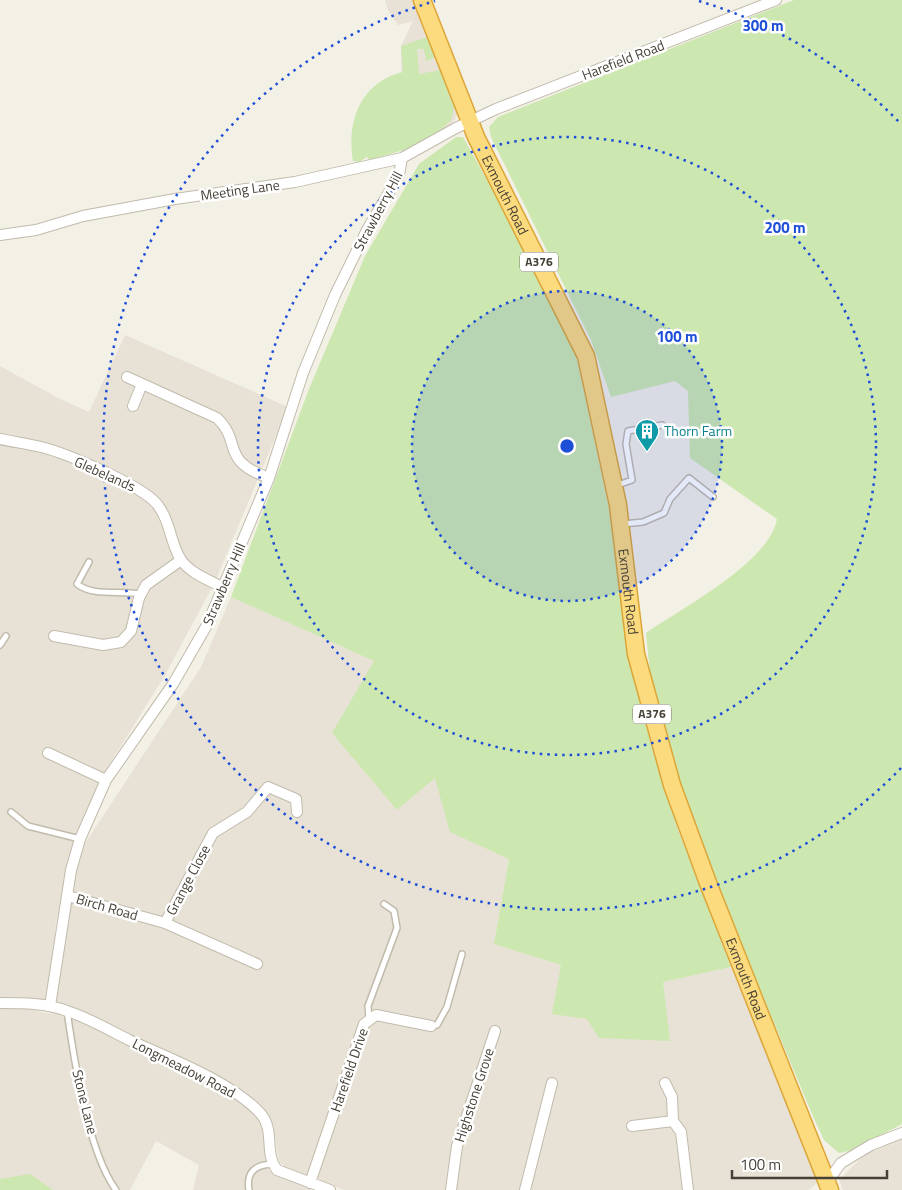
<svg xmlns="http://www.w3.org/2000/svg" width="902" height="1190" viewBox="0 0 902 1190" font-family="'Titillium Web',sans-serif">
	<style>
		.residential { fill: #e7e2d5 }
		.green { fill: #cce7af }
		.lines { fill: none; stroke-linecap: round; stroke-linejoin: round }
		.service-casing { stroke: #c1bbac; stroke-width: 8 }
		.minor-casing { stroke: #c1bbac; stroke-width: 12 }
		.trunk-casing { stroke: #dca638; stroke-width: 19 }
		.service { stroke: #fff; stroke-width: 5 }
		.minor { stroke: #fff; stroke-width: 10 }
		.trunk { stroke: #fcda7e; stroke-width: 16 }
		.ring { fill: none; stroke: #1d4ed8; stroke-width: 2.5; stroke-dasharray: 2.5 5 }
		.labels { text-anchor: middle; stroke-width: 5; stroke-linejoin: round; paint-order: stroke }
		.shield { fill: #fff; stroke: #7e7972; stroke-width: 1 }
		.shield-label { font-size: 12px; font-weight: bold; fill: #464036 }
		.street-label { font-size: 14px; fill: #464036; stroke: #fff }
		.culture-label { font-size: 14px; fill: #0d838f; stroke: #fff; text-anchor: start }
		.centre { fill: #1d4ed8; stroke: #fff; stroke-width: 2.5 }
		.ring-label { font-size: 15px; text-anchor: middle; font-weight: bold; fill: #1d4ed8; stroke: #fff; stroke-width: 5; stroke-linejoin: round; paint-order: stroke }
	</style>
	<rect width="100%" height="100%" fill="#f3f0e6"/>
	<path class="residential" d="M385 0H416L456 105 457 116 451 125 402 154 401 46 413 21 398 25 388 10Z
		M125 335 288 407 215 582 164 677 104 773 72 850 56 923 48 999H0V366L58 398 89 412Z
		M231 597 374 661 509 859 494 944 561 965 666 1013 663 982 731 967 820 1180 809 1190H344L321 1181 289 1173 279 1161 273 1123 253 1102 106 1022 55 1001 67 916 80 851 201 667Z
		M0 1007 29 1008 44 1013 62 1014 141 1050 248 1106 260 1118 265 1137V1159L269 1171 312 1190H193L199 1165 156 1141 130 1190H0Z
		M902 1140V1190H843L839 1180 865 1154Z"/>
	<path class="green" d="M794 0H902V1124L853 1150 839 1153 824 1140 812 1114 689 819 651 682 646 633C681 609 770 562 777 519L690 458 688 391 675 381 611 397 591 340 491 137 489 127 498 117Z
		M428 37 435 57 426 61 424 49H417L419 74 440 70 454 108 451 120 444 127 427 138 423 139 417 146 370 160 367 157 359 162 353 161C346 121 361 82 403 72L401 46Z
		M456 137H463L518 236 576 354 614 532 627 644 652 748 678 830 731 967 663 982 670 1041 599 1038 587 1019 552 1014 561 965 494 944 509 859 450 832 435 778 397 810 332 733 374 661 231 597 309 389 365 256 419 164Z
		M30 1174 53 1190H0V1179Z"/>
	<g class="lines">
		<g class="service-casing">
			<path id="service" d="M615 486 632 480 626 444 628 431 662 425
				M623 524 643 522 664 513 670 499 689 478 713 497
				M89 562 77 584C93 597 121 590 140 594
				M0 645 6 636
				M11 812 28 826 80 839
				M67 1011C74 1059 88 1152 116 1190
				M369 1019 368 1006 397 928 394 911 384 904
				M431 1026 437 1025 447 1007 462 954
				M249 1190C246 1172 255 1165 272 1164"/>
		</g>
		<g class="minor-casing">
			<path id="minor" d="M0 235 36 230 83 216 175 199 295 182 402 158 456 128 496 109 776 0
				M127 377 217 418C243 443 219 460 269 478
				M133 406 142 384
				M0 439C14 442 28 444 41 447 66 453 141 485 157 504 171 522 170 543 181 560 190 573 209 580 222 587
				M54 636 103 645 121 642 131 631 139 598 146 585 181 560
				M48 753 106 780
				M68 896 165 923 257 964
				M165 923 213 833 247 812 268 787 296 799 297 812
				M0 1003C23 1003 46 1003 67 1011 89 1018 109 1030 129 1040 169 1058 232 1082 261 1114 275 1130 264 1154 277 1170L330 1190
				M50 1006 71 870 80 839 106 780 173 684 207 625 269 478 303 373 335 295 367 230 399 175 402 158
				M673 1121 681 1132 688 1190
				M632 1126 673 1121 672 1097 665 1083
				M310 1183 364 1024 376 1015 431 1026
				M825 1185 841 1163 871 1145 902 1133
				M451 1190 457 1146 495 1031
				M525 1190 552 1083"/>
		</g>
		<g class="trunk-casing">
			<g id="trunk">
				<path id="s1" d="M422 0 476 137 586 356 618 505 636 654 672 785 708 883 830 1190"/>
			</g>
		</g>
		<use href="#service" class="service"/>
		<use href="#minor" class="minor"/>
		<use href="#trunk" class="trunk"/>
	</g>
	<circle cx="567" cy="446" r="155" fill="#1d4ed8" fill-opacity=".12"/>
	<g class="ring">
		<circle cx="567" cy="446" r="155"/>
		<circle cx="567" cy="446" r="309"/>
		<path d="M901 768A464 464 0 1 1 435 1M699 1A464 464 0 0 1 901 124"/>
	</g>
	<defs>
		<g id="building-pin" transform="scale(1.25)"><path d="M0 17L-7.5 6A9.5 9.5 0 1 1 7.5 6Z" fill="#0f9aa8" stroke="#fff"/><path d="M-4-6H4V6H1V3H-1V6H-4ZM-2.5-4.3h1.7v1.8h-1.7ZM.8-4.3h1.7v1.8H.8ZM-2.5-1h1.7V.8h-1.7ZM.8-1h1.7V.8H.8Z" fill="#fff"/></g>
	</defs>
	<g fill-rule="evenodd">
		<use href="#building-pin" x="647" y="431"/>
	</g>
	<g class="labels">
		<g class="shield">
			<rect x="520" y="252.5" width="38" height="19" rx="4"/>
			<rect x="633" y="704.5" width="38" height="19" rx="4"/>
		</g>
		<g class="shield-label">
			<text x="539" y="266">A376</text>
			<text x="652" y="718">A376</text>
		</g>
		<g class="street-label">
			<text transform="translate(623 60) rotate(-21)" y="5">Harefield Road</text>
			<text transform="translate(240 190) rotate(-8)" y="5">Meeting Lane</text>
			<text dy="5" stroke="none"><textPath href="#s1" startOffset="212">Exmouth Road</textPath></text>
			<text transform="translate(378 211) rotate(-62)" y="5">Strawberry Hill</text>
			<text transform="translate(105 474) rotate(24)" y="5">Glebelands</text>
			<text transform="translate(224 584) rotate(-67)" y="5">Strawberry Hill</text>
			<text dy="5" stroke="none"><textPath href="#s1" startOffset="632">Exmouth Road</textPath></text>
			<text transform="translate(188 880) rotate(-62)" y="5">Grange Close</text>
			<text transform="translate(107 907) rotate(16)" y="5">Birch Road</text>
			<text dy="5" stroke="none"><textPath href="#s1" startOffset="1038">Exmouth Road</textPath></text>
			<text transform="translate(184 1068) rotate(27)" y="5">Longmeadow Road</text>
			<text transform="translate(349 1070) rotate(-71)" y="5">Harefield Drive</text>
			<text transform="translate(474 1095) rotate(-72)" y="5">Highstone Grove</text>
			<text transform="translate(85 1102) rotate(76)" y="5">Stone Lane</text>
		</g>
		<g class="culture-label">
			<text x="664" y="436">Thorn Farm</text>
		</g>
	</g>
	<circle cx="567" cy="446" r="8" class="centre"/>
	<g class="ring-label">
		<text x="763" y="31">300 m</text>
		<text x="785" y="233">200 m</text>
		<text x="677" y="342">100 m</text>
	</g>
	<path d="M732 1170v8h155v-8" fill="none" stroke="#464036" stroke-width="2.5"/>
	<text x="740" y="1170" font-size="15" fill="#464036" stroke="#ffffff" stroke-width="4" paint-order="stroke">100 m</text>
</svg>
